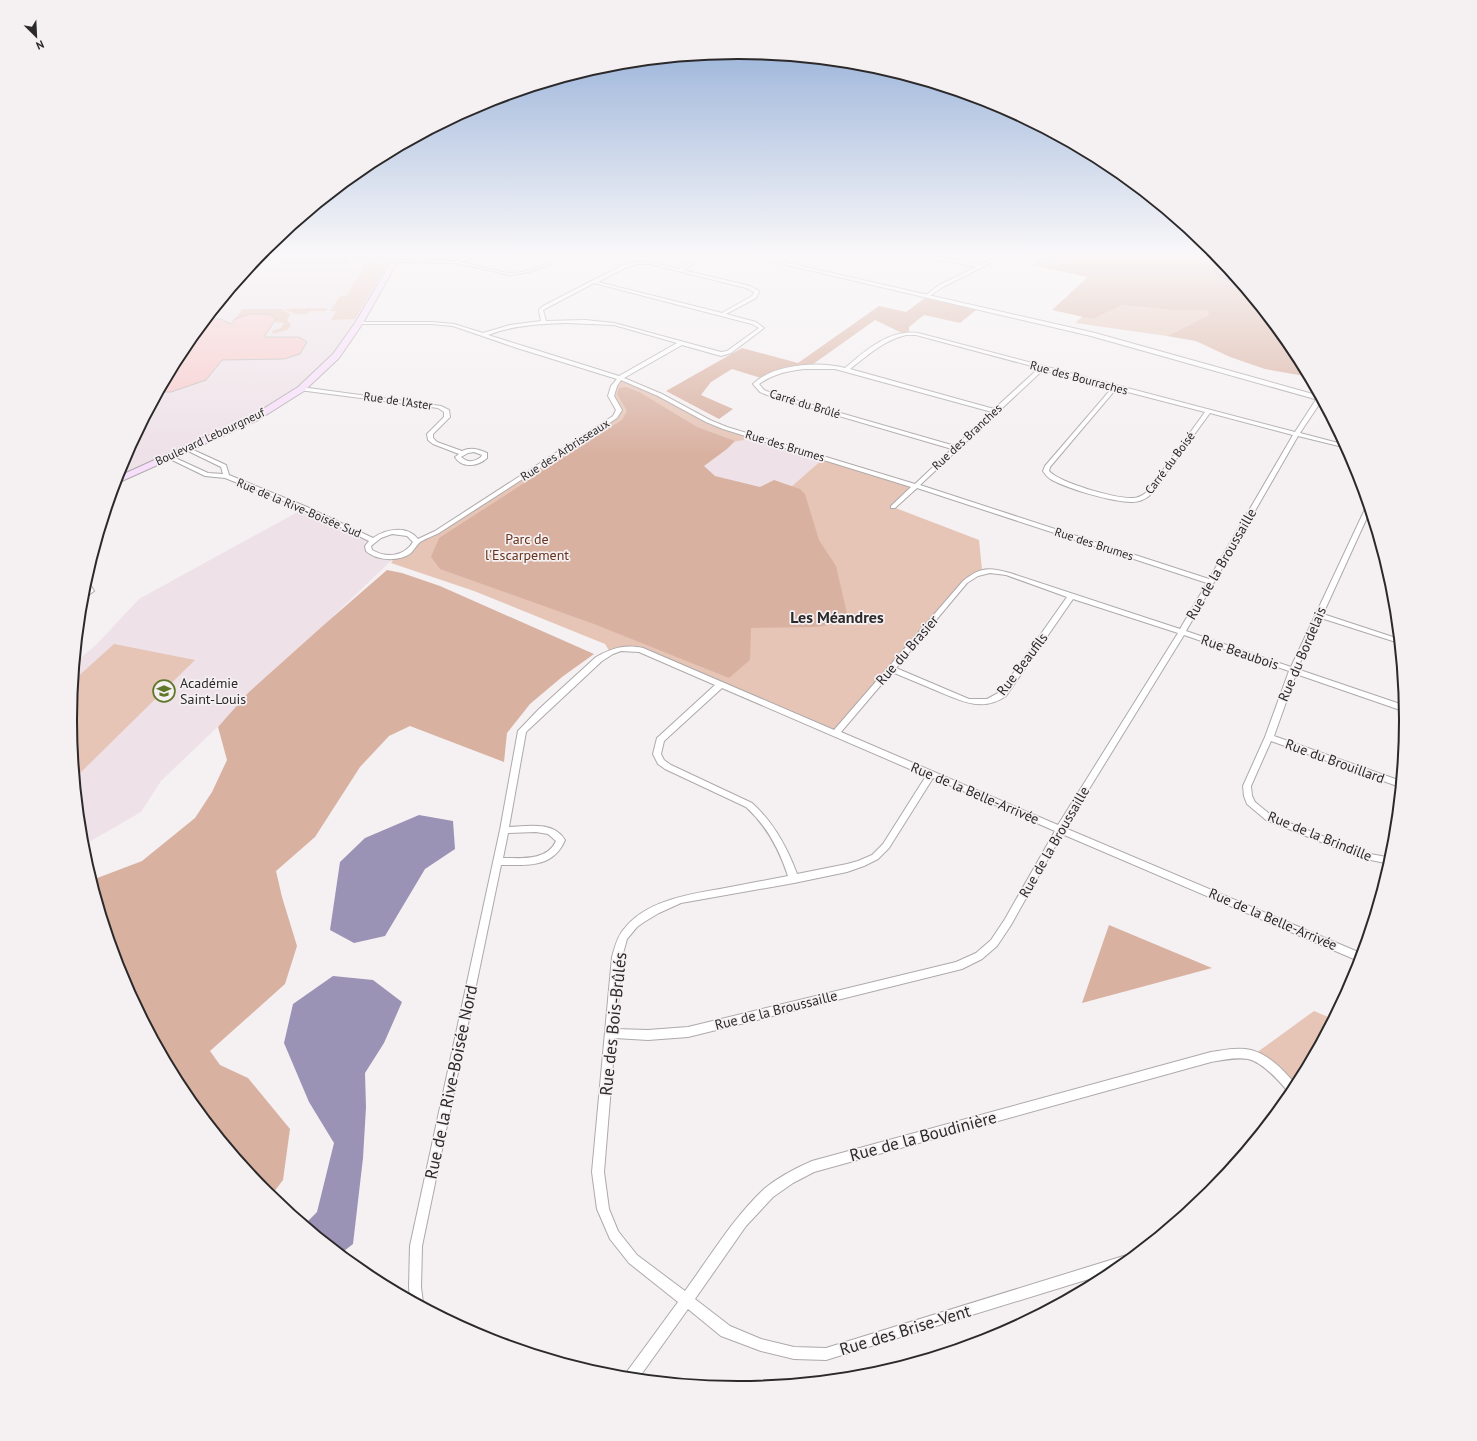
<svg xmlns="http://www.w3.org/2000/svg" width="1477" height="1441" viewBox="0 0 1477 1441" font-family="'PT Sans',sans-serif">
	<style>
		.built { fill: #eee1e7 }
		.green { fill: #e6c5b7 }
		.forest { fill: #d9b1a1 }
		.water { fill: #9b93b6 }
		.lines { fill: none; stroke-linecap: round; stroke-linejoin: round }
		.stream { stroke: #9b93b6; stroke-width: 2 }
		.building { fill: #f8cacb; stroke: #c0baba }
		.minor-casing { stroke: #aea9ab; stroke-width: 2 }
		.tertiary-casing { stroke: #aea9ab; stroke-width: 2 }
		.secondary-casing { stroke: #aea9ab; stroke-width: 2 }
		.minor { fill: #fff; fill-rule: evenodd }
		.tertiary { fill: #fff; fill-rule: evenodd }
		.secondary { fill: #f7defa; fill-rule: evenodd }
		.labels { text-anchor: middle; stroke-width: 3.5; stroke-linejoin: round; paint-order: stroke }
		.far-street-label { font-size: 12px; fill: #2b292a; stroke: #f5f0f2 }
		.park-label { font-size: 14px; fill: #67331c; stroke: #f5f0f2 }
		.street-label { font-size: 14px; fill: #2b292a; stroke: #f5f0f2 }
		.poi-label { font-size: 14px; fill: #2b292a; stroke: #f5f0f2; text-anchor: start }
		.quarter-label { font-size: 16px; font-weight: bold; fill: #2b292a; stroke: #f5f0f2 }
		.near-street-label { font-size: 17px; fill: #2b292a; stroke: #f5f0f2 }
		.rim { fill: none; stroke: #2b292a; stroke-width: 2 }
	</style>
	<rect width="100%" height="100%" fill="#f5f0f2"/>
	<path class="built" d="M261 254H399L396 261 336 356 301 389 255 418 116 481 121 464 183 349Z
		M757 438 824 458 717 552 642 457Z
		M305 508 373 540 369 551 395 557 161 781 141 812 82 846 70 720 76 662 97 644 139 599Z"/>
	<path class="green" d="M361 254H393L388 260 357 261Z
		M1045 254H1122L1089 277 1032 265Z
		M288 260H347L349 264H285Z
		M367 263H383L387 265 355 319 331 320 337 311H330L340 296H346L365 266 361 265Z
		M1123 305 1170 310H1209V315L1167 336 1075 323 1083 316 1093 319Z
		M328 308 326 311H311C304 318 292 313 284 309Z
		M243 309H281L290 314 287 320 291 325 287 330 273 334 272 331 281 328 284 323 274 322 276 319 269 314 235 319Z
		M620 378 648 389 708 421 757 438 642 457 717 552 824 458 916 486 893 507 979 540 982 570 965 582 835 734 631 649 610 652 605 644 474 591 391 563 395 557 403 555 416 542 437 532 615 417 619 410 611 396Z
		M114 644 195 660 76 777 70 720 74 680Z
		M1314 1011 1333 1019 1295 1091 1252 1056Z"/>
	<path class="forest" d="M1064 254H1216L1294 349 1310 377 1265 369 1230 357 1196 341 1167 336 1209 315 1208 310H1170L1123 305 1093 319 1052 310 1088 277 1032 265 1058 267Z
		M925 298 976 310 960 323 924 315 909 327V333H902L875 320 809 367 792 369 764 379 732 369 711 382 701 395 733 409 719 419 666 391 742 348 798 363 879 306 906 312Z
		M626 387 641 393 697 427 735 441 727 449 704 466 715 476 760 487 774 480 800 489 805 494 819 540 836 566 849 622 816 627 751 628 750 660 729 678 594 624 440 569 431 557 439 538 622 420 627 411 617 394 619 388Z
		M387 570 402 573 440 586 594 654 562 677 530 704 507 733 504 762 410 726 389 736 360 767 315 837 276 871 282 897 297 946 285 984 210 1051 220 1065 248 1078 290 1129 283 1180 270 1197 183 1092 121 976 92 880 142 861 195 818 212 792 227 760 218 727 249 692 326 623Z
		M1109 925 1212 968 1082 1003Z"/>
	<path class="water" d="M419 815 453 821 455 849 425 869 385 936 354 943 330 930 340 862 365 838Z
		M333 976 373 980 402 1002 384 1043 365 1073 366 1107 363 1158 353 1244 340 1254 304 1225 317 1212 334 1143 309 1102 284 1043 293 1004Z"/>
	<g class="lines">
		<path class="stream" d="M1225 265 1214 271 1226 279 1239 282"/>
	</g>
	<path class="building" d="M250 314H269L276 319 264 337H299L307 342 300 354 284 359 222 360 206 380 171 392H160L183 349 207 319H221L231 324 235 319Z"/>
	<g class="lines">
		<g class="minor-casing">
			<path id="minor" d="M471 254H476L461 262C475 265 498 272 510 273 526 273 549 266 559 254H563L559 259 547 266 529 272 509 275 457 263 396 262 394 261 396 260 456 261Z
				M706 254H711L683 270 750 286 759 291V292L756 298 726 314 756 322 764 328 731 353 721 356 682 345 624 378 662 394 710 420 727 427 915 484 952 449 767 395 760 392 753 384C773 364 819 361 845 368 865 351 889 329 918 333L1295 432 1317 398 1320 396 1322 400 1300 433 1346 445 1347 448 1298 436 1186 631 1291 667 1366 507 1368 505 1370 511 1323 614 1399 639V643L1321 618 1297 669 1406 706V712L1296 674 1274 736 1401 781 1400 787 1271 741 1251 786 1252 796 1255 802 1272 816 1365 853 1392 858 1390 864 1361 858 1266 820 1247 804 1244 796 1243 786 1265 737 1289 671 1184 635 1065 828 1363 954 1361 962 1062 834 1011 925 997 946 982 959 962 969 688 1037 648 1040 615 1038 604 1172 609 1209 618 1231 637 1255 685 1291C710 1257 733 1218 764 1189 777 1178 796 1168 812 1161L1211 1052C1224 1050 1238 1047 1251 1050 1270 1055 1285 1072 1297 1086L1294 1092 1291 1095C1281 1083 1263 1062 1248 1059 1236 1057 1223 1060 1211 1062L814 1172 793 1183 773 1197 746 1226 695 1299 730 1326 761 1339 794 1347 826 1348 1130 1254 1135 1256 1118 1270 826 1360 794 1359 761 1351 721 1336 688 1309 638 1379 625 1378 626 1373 678 1302 629 1263 610 1239 597 1209 592 1172 612 957C615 947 617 937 624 929 646 900 691 894 725 888 746 884 767 880 788 876 779 849 767 826 746 807L665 769 658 764 653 754 657 738 715 685 639 652 621 651 613 654 602 661 526 732 509 827C528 826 554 821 565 840 553 868 528 865 501 865L422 1246 421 1287 423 1303 422 1306 410 1299 409 1287 410 1246 500 830 518 731 539 709 596 657C612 648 625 644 643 648L834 730 963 581C980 567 989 567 1010 573L1180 629 1207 583 917 488 895 508H891V506L911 487 723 429 706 422 658 396 621 380 617 386 614 396 622 410 617 418 439 533C433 536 424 539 419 543 416 546 414 550 411 553 399 562 377 561 366 551L365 546 369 541 303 509 225 478 205 476 166 457 167 456H171L208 473 223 474 221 467 184 449 187 447 189 448 226 465 229 475 307 507 373 538C386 529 407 525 418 539L435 531 613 416 616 410 608 396 611 386 617 379 517 348 453 326 431 324H357V322H431L454 324 483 333 510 325 541 321 539 310 543 306 621 266 635 262H650L678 269ZM637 264H650L746 288 754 292 752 296 722 313 598 282 625 268ZM594 283 752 324 759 328 727 351 721 352 614 323 585 320 546 321 543 310ZM566 323 614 325 677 343 619 376 488 335C513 325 540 324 566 323ZM906 335H916L1039 368 994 409 850 369C867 356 884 340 906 335ZM804 369H835L992 412 955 446 771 393 764 390 759 384C773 374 787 371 804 369ZM1043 370 1112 388 1045 466 1043 471C1045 474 1048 478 1052 480 1069 489 1112 502 1132 502 1138 502 1144 500 1149 496L1210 413 1293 435 1209 579 920 485ZM1116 389 1205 412 1147 492C1143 495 1138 498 1133 498 1116 499 1060 483 1049 471L1050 467ZM392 534 407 536 413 542C404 557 386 558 372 550L371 546 381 538ZM990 573 1006 575 1067 597 1000 692 987 699H969L896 668 967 583 978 576ZM1073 599 1178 633 1058 825 841 732 892 672C906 678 921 684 935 690 959 700 982 713 1006 696ZM722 688 926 776 883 844 872 855 858 861 847 864 797 874C787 847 774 823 752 803L671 765 664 760 661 754 664 741ZM933 778 1055 831 1005 919 991 940 976 953 956 962 688 1027 648 1030 616 1029 622 957 627 939 637 927 644 922 659 913 681 903 794 883 847 872 864 866 878 859 889 848ZM536 832 548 834 556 841C547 861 522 858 503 858L508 833Z
				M880 254 944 258 980 265 1003 254H1008L943 287 928 297H926V295L939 285 976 267 949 261 897 257Z
				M301 387 441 406 449 410 450 417 433 434V438L437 442 462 451C471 447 478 449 487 453V458C479 466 462 469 455 457L459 454 433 444 428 440 427 434 444 417V412L438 408 299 390 298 389ZM474 452 482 455 481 457C474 462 468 463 461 457L468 453Z
				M85 582 91 586 94 591 82 600V594L87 591 84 586Z"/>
		</g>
		<g class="tertiary-casing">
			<path id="tertiary" d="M740 254H749L1095 333 1320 396 1322 401 1091 336Z"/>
		</g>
		<g class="secondary-casing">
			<path id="secondary" d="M396 254H402L363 323 339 358 304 391 258 420 115 484 117 477 252 416 298 387 333 354 355 323Z"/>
		</g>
		<use href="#minor" class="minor"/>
		<use href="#tertiary" class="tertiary"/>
		<use href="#secondary" class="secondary"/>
	</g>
	<linearGradient id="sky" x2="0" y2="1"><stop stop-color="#89a7d4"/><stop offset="0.56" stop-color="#faf8f9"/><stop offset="1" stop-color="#faf8f9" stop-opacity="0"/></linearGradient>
	<rect width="1477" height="455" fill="url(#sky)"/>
	<defs>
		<g id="school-ring" transform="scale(1.15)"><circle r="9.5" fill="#f5f0f2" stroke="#5f772a" stroke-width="1.5"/><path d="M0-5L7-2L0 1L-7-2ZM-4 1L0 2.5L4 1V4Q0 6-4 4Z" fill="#5f772a"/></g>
	</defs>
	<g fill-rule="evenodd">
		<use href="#school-ring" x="164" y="691"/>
	</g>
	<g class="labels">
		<g class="far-street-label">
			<text transform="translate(1079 378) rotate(15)" y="4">Rue des Bourraches</text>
			<text transform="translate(398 401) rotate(8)" y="4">Rue de l'Aster</text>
			<text transform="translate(805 404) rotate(17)" y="4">Carré du Brûlé</text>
			<text transform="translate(210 437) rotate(-25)" y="4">Boulevard Lebourgneuf</text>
			<text transform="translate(967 437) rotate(-43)" y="4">Rue des Branches</text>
			<text transform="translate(785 446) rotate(17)" y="4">Rue des Brumes</text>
			<text transform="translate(565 450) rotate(-33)" y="4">Rue des Arbrisseaux</text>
			<text transform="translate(1170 463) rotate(-53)" y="4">Carré du Boisé</text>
			<text transform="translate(299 508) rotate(23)" y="4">Rue de la Rive-Boisée Sud</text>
			<text transform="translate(1094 544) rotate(18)" y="4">Rue des Brumes</text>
		</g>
		<g class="park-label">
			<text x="527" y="544">Parc de<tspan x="527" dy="16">l'Escarpement</tspan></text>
		</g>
		<g class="street-label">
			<text transform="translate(1221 564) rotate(-60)" y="5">Rue de la Broussaille</text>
			<text transform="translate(907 650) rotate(-49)" y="5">Rue du Brasier</text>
			<text transform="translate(1240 652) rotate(19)" y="5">Rue Beaubois</text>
			<text transform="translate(1302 654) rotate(-67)" y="5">Rue du Bordelais</text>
			<text transform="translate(1022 664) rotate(-53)" y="5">Rue Beaufils</text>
			<text transform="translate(1335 761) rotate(20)" y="5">Rue du Brouillard</text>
			<text transform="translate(975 793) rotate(23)" y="5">Rue de la Belle-Arrivée</text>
			<text transform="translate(1320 836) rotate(22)" y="5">Rue de la Brindille</text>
			<text transform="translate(1054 842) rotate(-60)" y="5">Rue de la Broussaille</text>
			<text transform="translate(1273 919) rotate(23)" y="5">Rue de la Belle-Arrivée</text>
			<text transform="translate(776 1010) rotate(-14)" y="5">Rue de la Broussaille</text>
		</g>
		<g class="poi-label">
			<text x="180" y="688">Académie<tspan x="180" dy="16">Saint-Louis</tspan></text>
		</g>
		<g class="quarter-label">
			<text x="837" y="623">Les Méandres</text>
		</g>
		<g class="near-street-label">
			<text transform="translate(613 1024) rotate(-84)" y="6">Rue des Bois-Brûlés</text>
			<text transform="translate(451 1082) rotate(-78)" y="6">Rue de la Rive-Boisée Nord</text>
			<text transform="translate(923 1136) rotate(-15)" y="6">Rue de la Boudinière</text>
			<text transform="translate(905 1330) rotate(-17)" y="6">Rue des Brise-Vent</text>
		</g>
	</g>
	<path d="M0 0H1477V1441H0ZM77 720a661 661 0 1 1 1322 0a661 661 0 1 1-1322 0Z" fill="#f5f0f2" fill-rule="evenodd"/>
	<path class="rim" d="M77 720a661 661 0 1 1 1322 0a661 661 0 1 1-1322 0Z"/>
	<g transform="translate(36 36) rotate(156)" stroke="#f5f0f2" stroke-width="3" paint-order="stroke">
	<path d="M0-3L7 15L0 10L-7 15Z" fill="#2b292a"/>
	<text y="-6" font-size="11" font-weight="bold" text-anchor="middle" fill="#2b292a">N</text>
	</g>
</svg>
